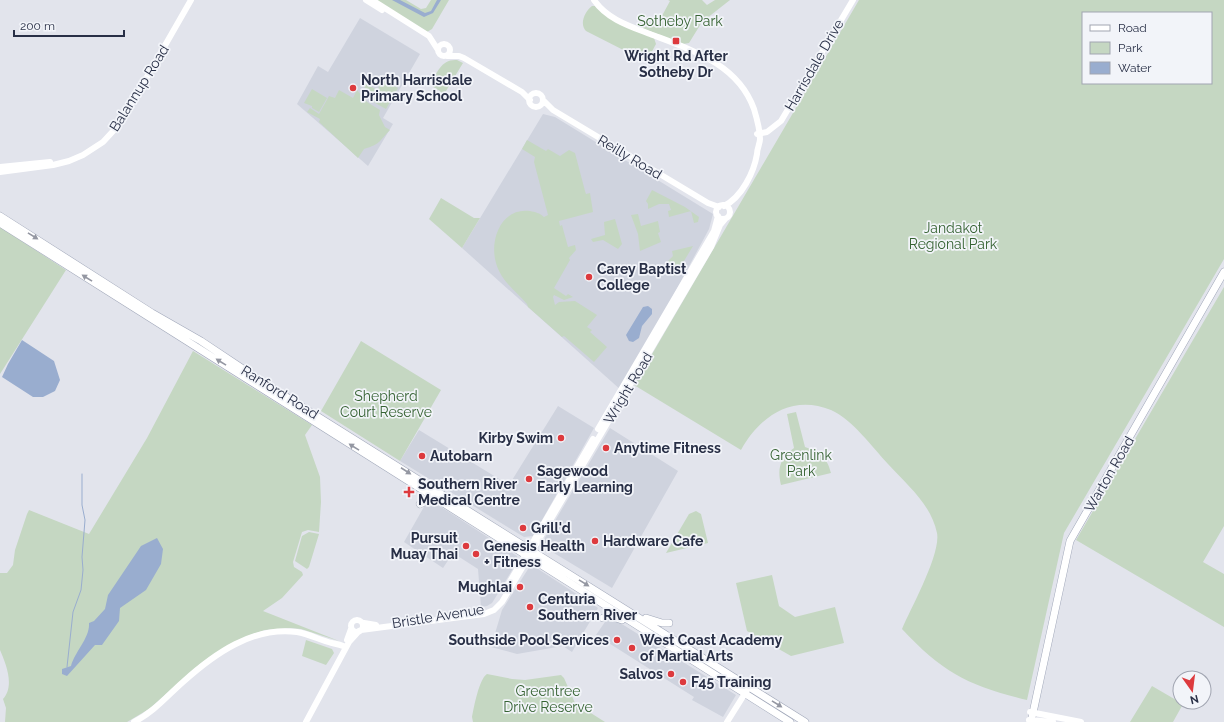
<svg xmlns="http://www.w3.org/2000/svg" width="1224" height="722" viewBox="0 0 1224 722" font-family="Raleway,sans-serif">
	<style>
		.built { fill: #cfd3de }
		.green { fill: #c5d7c2; fill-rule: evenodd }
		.water { fill: #99adcf }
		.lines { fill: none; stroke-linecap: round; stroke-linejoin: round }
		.stream { stroke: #99adcf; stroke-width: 1 }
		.primary-casing { stroke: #a0a7b9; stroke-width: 8 }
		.secondary { stroke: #fff; stroke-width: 6 }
		.primary { stroke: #fff; stroke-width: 7 }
		.oneway { fill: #9497a2 }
		.poi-dot { fill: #dd3a3e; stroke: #f2f4f9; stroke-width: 1.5 }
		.labels { text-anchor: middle; stroke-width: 3.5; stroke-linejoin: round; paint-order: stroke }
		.park-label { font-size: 14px; fill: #366333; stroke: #f2f4f9 }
		.poi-label { font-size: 14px; font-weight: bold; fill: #282f46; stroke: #f2f4f9; text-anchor: start }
		.street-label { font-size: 14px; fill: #282f46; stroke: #f2f4f9 }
	</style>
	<rect width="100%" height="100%" fill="#e2e4ec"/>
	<path class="built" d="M360 18 420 54 383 118 393 124 368 166 297 104 318 66 328 72Z
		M543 114 555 117 713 214 709 229 622 391 462 248Z
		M558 406 594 428 533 536 524 537 400 461 419 430 509 485Z
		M610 428 678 471 612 588 544 547 543 541Z
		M430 503H435L517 556 518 560 502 587 492 603 487 606 481 607 478 569 453 553 443 568 404 542 425 505Z
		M532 565 598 608 572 652 563 646 517 654 491 647 502 610 530 566Z
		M607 619 617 621 736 695 723 717 692 700 694 697 596 635Z"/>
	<path class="green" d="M372 0H406L421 9 426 8 431 0H449L432 29 427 32Z
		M668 0H702L707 5 715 0H730L702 22 689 43 683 44 639 27 638 26 641 20 657 25 670 1Z
		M859 0H1224V259L1064 533 1027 700C969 686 943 673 902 629 911 608 941 554 937 533 931 504 907 485 888 464 873 448 852 419 831 410 792 394 760 416 741 450L634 385ZM1083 13H1211V83H1083Z
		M592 6H595L654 38 656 44 649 57 641 59 586 31C579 24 585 11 592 6Z
		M457 60 463 63 443 96 440 91 430 85C437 73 441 59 457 60Z
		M383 80 398 88 386 109C376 103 362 98 365 83L377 90Z
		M312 89 327 98 319 112 312 108V106L304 103Z
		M339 90 353 98 357 90 367 102 380 110 379 115 385 127 390 130C379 141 381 144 364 149L358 158 319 122 320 119 307 112 310 108 319 114 329 96 335 98Z
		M527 140 546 151 548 149 560 156 569 150 575 153 585 191 586 194 590 193 593 212 559 221 560 226 562 225 568 247 575 245 576 250 569 258 570 260 554 288 566 296 568 294 573 297 564 300 554 295 553 297 555 305 559 302 575 301 597 315 587 327 592 330 590 332 607 347 594 362 564 336 562 337 528 307 527 304C515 290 501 281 496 263 489 239 502 207 530 211 535 212 540 213 544 217L548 215 534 162 535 157 522 149Z
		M652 190 685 207 699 217 698 222 694 223 691 211 669 217 668 211 671 210 669 204H659L648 209V204L646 201Z
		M441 198 474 218H480L462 248 429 219Z
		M638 214 641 226 658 221 660 232 658 233 661 242 640 251 638 234 631 215Z
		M615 219 622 244 618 249 603 240 593 242 591 239 605 235 604 222Z
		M0 227 66 270 0 374Z
		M693 246 675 276 662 267 673 256 672 251Z
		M1224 287V526L1203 562 1224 574V627L1076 540Z
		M361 341 441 390 400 461 321 411Z
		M193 351 312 425 305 435 320 477 321 502 319 532 308 530 302 532 293 562 294 567 302 572 303 575 282 598 263 611 339 641 301 629 290 628 265 630 250 635 216 653 200 664 149 709 127 722H5L6 708 3 699C15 686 6 664 0 650V573H7L13 565 15 550 27 514 29 510 89 534 147 438Z
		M796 412 805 447C820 452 827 457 831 473L781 485C777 468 780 458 794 448L787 414Z
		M696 511 701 514 708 543 666 553 689 514Z
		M309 532 319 534 309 567 307 569 295 561 302 536Z
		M772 575 779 606 795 617 835 607 844 643 791 656 747 631 736 583Z
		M306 640 332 649 334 653 326 665 302 656Z
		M487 674 512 679 525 680 561 675 564 678 575 703 605 722H473L472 717C474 707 479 679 487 674Z
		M1152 686 1183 704 1173 722H1130Z"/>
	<path class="water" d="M392 0H400L425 13 431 11 437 0H441L433 13 424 17Z
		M648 306 652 309V314L642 326 639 338 633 342 629 341 626 335 643 307Z
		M22 340 54 361 60 380 55 391 43 397H33L2 377 8 364Z
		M157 538 163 549 161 564 146 590 120 608 119 621 102 645H95L67 676 62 674V669L71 666C75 651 90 638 89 623L94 621 105 609 108 595 141 546Z"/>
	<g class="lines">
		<path class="stream" d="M67 667 73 612 81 590 83 570 82 557 85 520 82 505V474"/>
		<g class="primary-casing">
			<path id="primary" d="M0 216 152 313 201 341 264 383 805 722
				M0 223 790 722
				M420 504 428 500 438 501
				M603 618 610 616 622 620
				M646 618 662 623H669
				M1031 722 1070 541 1224 272"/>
		</g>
		<path class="secondary" d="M366 0 382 10
			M372 0 429 36 438 50
			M594 0C607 19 629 26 650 34 692 50 738 64 754 109 757 119 760 129 760 139 760 144 757 148 757 154 754 172 742 197 724 206
			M438 50a6 6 0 1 1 12 0a6 6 0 1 1-12 0Z
			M447 56H459L464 58 522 92 530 100
			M529 100a7 7 0 1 1 14 0a7 7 0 1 1-14 0Z
			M543 100 553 110 708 203 719 207
			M757 134 767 132 781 121 853 0
			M0 167 50 162
			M0 172 53 165 69 161 83 155 103 142 115 129 128 110 191 0
			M716 212a7 7 0 1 1 14 0a7 7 0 1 1-14 0Z
			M598 429 714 231 718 216
			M508 585 593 439
			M351 626a6 6 0 1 1 12 0a6 6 0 1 1-12 0Z
			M364 623 376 625
			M361 630 484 614 494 610 502 602 711 247 720 225 725 219
			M347 640 351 629
			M1030 712 1081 722
			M1029 720 1053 722
			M134 722C154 712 167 696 183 682 214 654 253 626 297 632 309 634 320 640 332 643 337 644 341 645 346 647
			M306 722 349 642 359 631
			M727 722 749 687"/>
		<use href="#primary" class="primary"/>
	</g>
	<defs><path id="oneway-solid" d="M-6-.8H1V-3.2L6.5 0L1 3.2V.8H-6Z"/></defs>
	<g class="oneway">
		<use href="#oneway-solid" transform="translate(33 236) rotate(32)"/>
		<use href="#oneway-solid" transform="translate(87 278) rotate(-148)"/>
		<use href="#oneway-solid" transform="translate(221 362) rotate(-148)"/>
		<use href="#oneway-solid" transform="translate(354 447) rotate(-148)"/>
		<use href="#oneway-solid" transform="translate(406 471) rotate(33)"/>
		<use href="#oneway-solid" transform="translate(584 583) rotate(32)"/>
		<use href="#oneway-solid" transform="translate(777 704) rotate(32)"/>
	</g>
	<g class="poi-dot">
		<rect x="672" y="37" width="8" height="8" rx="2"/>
		<circle cx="353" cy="88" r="4"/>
		<circle cx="589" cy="277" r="4"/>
		<circle cx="561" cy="438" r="4"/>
		<circle cx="606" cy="448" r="4"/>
		<circle cx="422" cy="456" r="4"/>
		<circle cx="529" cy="479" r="4"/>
		<path d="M407 486h4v4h4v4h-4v4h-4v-4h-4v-4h4z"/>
		<circle cx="523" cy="528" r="4"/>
		<circle cx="595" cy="541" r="4"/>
		<circle cx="466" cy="546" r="4"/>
		<circle cx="476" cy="554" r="4"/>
		<circle cx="520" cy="587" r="4"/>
		<circle cx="530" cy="607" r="4"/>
		<circle cx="617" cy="640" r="4"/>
		<circle cx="632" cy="648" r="4"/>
		<circle cx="671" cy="674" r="4"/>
		<circle cx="683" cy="682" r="4"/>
	</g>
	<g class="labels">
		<g class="park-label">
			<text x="680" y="26">Sotheby Park</text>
			<text x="953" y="233">Jandakot<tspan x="953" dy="16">Regional Park</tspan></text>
			<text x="386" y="401">Shepherd<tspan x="386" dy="16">Court Reserve</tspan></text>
			<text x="801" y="460">Greenlink<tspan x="801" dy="16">Park</tspan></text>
			<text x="548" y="696">Greentree<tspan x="548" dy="16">Drive Reserve</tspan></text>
		</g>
		<g class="poi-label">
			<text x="676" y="61" text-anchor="middle">Wright Rd After<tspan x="676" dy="16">Sotheby Dr</tspan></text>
			<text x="361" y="85">North Harrisdale<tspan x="361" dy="16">Primary School</tspan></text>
			<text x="597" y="274">Carey Baptist<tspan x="597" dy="16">College</tspan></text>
			<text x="553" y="443" text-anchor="end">Kirby Swim</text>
			<text x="614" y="453">Anytime Fitness</text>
			<text x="430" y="461">Autobarn</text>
			<text x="537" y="476">Sagewood<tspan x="537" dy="16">Early Learning</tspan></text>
			<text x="418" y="489">Southern River<tspan x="418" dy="16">Medical Centre</tspan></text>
			<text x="531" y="533">Grill'd</text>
			<text x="458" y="543" text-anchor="end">Pursuit<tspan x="458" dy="16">Muay Thai</tspan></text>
			<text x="603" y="546">Hardware Cafe</text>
			<text x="484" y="551">Genesis Health<tspan x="484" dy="16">+ Fitness</tspan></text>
			<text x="512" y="592" text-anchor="end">Mughlai</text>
			<text x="538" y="604">Centuria<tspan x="538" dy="16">Southern River</tspan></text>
			<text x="609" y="645" text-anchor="end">Southside Pool Services</text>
			<text x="640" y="645">West Coast Academy<tspan x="640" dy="16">of Martial Arts</tspan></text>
			<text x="663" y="679" text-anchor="end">Salvos</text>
			<text x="691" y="687">F45 Training</text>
		</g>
		<g class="street-label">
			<text transform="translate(814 65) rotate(-60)" y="5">Harrisdale Drive</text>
			<text transform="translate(139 88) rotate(-58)" y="5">Balannup Road</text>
			<text transform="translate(630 157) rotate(31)" y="5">Reilly Road</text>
			<text transform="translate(628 388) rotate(-59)" y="5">Wright Road</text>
			<text transform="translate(280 392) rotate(32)" y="5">Ranford Road</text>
			<text transform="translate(1109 474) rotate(-60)" y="5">Warton Road</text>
			<text transform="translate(438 616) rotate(-9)" y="5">Bristle Avenue</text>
		</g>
	</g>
	<rect x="1082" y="12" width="130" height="72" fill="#f2f4f9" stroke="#a1a5b1"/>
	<rect x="1090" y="25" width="20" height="6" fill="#ffffff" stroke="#a1a5b1"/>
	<text x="1118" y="32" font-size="12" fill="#282f46">Road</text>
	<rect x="1090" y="42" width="20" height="12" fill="#c5d7c2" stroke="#a1a5b1"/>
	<text x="1118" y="52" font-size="12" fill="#282f46">Park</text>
	<rect x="1090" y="62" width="20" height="12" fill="#99adcf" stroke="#a1a5b1"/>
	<text x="1118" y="72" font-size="12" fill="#282f46">Water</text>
	<g transform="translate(1192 690) rotate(166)"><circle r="19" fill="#f2f4f9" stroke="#a1a5b1"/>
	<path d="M0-3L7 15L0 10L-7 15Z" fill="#dd3a3e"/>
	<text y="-6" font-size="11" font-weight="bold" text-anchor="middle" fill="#282f46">N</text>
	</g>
	<path d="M14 30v6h110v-6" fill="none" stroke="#282f46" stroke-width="2"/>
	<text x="20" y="30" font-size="12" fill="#282f46" stroke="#f2f4f9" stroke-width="3" paint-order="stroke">200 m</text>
</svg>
